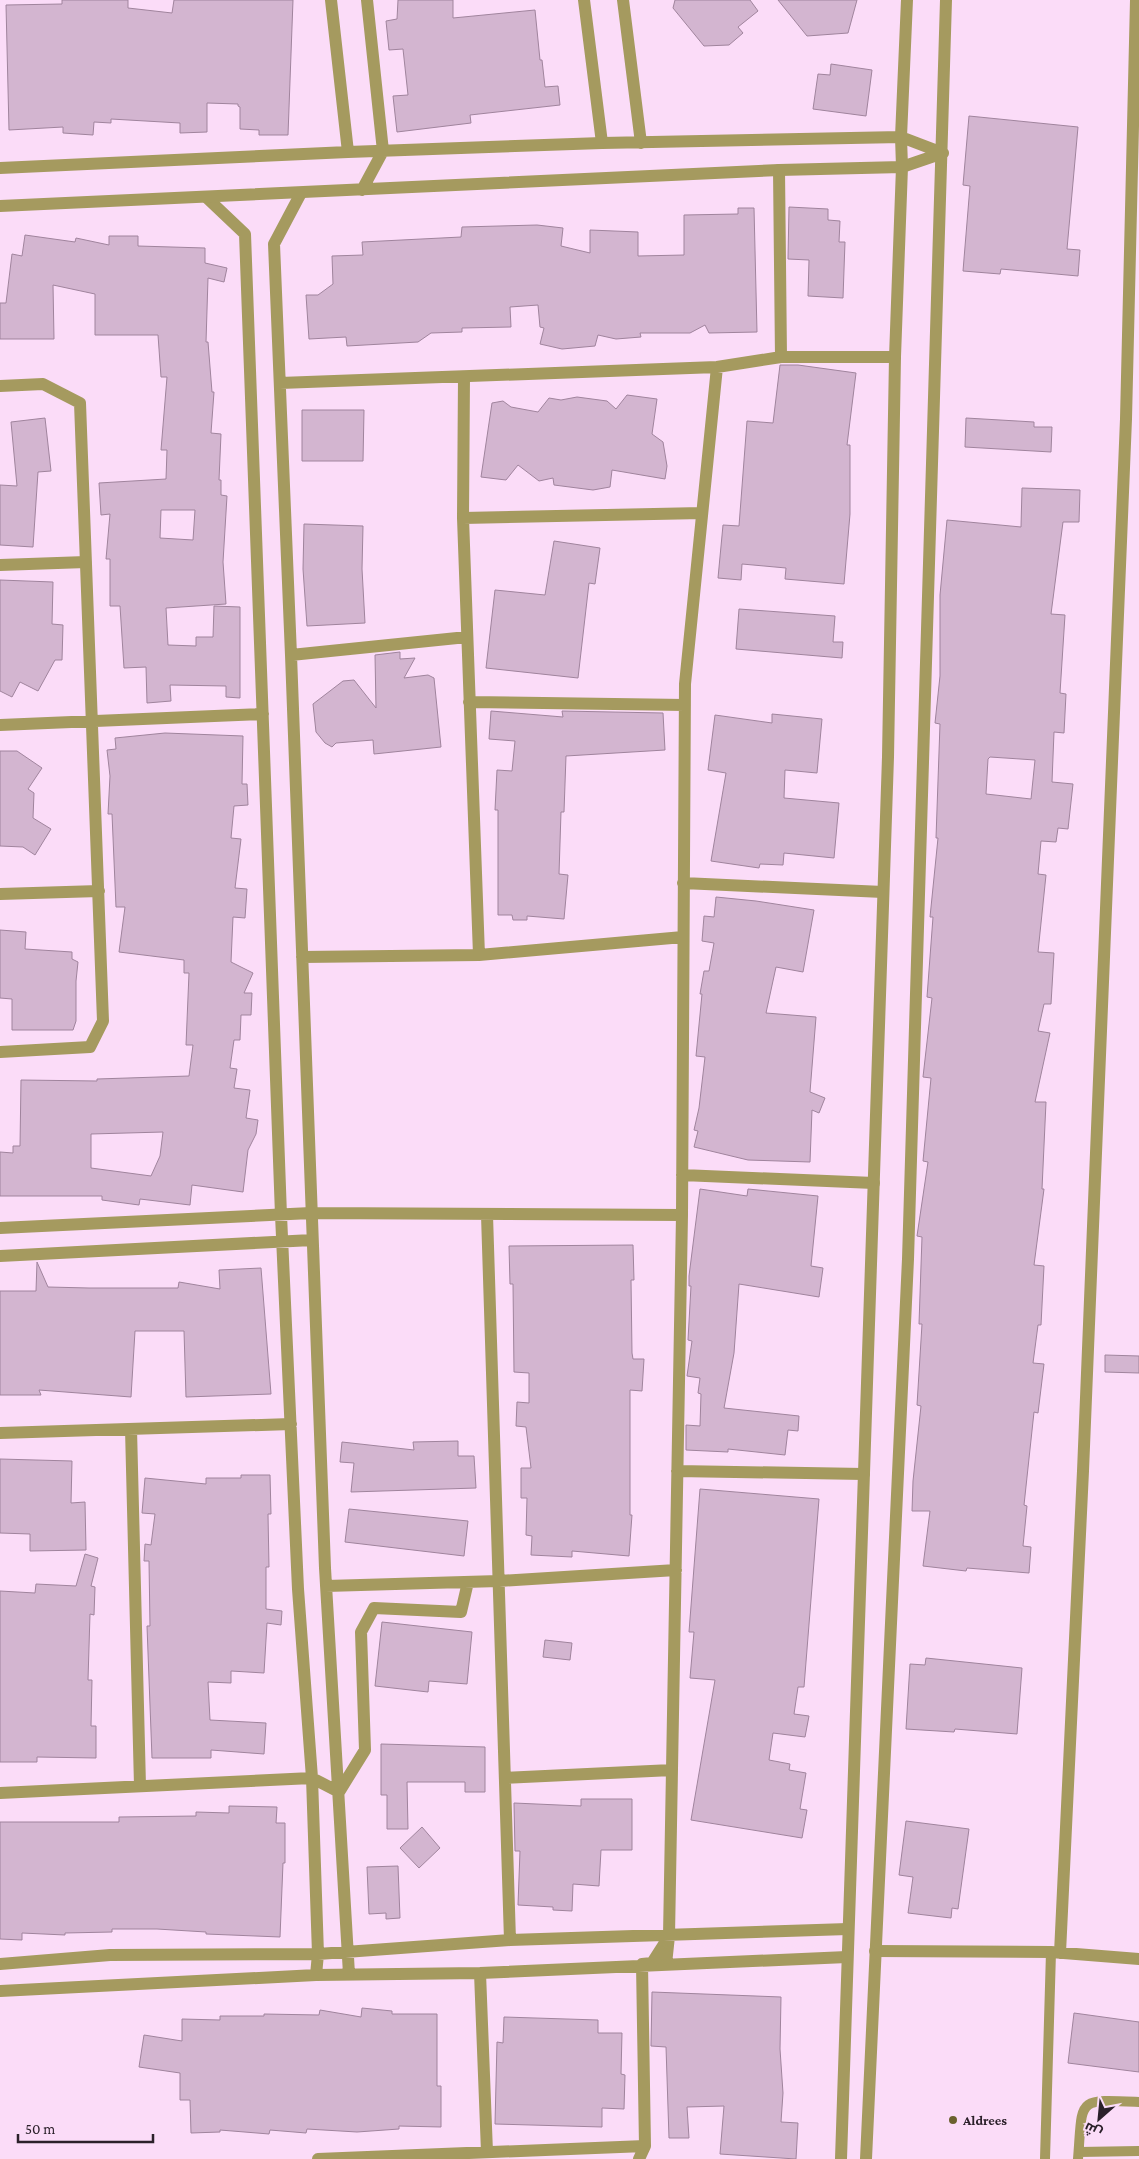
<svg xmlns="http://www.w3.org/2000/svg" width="1139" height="2159" viewBox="0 0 1139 2159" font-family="'Crimson Pro',Cairo,serif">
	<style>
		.building { fill: #d3b5d0; stroke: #a0849d; fill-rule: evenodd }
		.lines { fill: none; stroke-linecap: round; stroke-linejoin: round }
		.service { stroke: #a59a5f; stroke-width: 10 }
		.minor { stroke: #a59a5f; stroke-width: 12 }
		.tertiary { stroke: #a59a5f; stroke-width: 12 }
		.poi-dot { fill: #6b612e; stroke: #fbdcf8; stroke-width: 2 }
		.labels { text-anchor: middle; stroke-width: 5; stroke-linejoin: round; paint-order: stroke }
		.poi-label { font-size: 14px; font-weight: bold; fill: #2b202a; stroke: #fbdcf8; text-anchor: start }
	</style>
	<rect width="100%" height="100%" fill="#fbdcf8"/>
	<path class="building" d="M62 0H128V8L172 13 174 0H293L288 135H259V130L240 129V107L238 106V104L207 103V132L180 133V123L111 119V123L94 122 93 135 63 133V127L9 130 6 5 62 4Z
		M398 0H453V18L535 10 540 60H542L545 87 558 86 560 105 470 115 471 123 397 132 393 96 408 95 403 49 389 50 386 21 397 19Z
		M675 0H750L758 11 738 27 743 33 729 45 704 46 673 8Z
		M778 0H857L848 33 807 36Z
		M831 64 872 70 866 116 813 109 818 74 830 75Z
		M969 116 1078 127 1067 249 1080 250 1078 276 1001 269 1000 274 963 271 970 186 963 185Z
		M789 207 828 209V220L840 221 839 242H845L843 298 808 296 809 260 788 259Z
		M738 208H754L757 332 709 333 705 325 690 333H640L641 337 616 339 598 335 595 346 562 349 540 344 544 328 540 327 538 305 510 307 511 327 462 328V332L431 333 418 342 347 346 346 337 309 339 306 295H318L333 284 332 256 363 255 362 242 461 237 462 227 537 225 563 228 561 246 590 253V230L638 232V256L684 255V215L738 214Z
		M25 235 75 242 76 238 109 245V236H138V246L205 248V263L227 268 224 282 208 278 206 342H208L212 392H214L211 433 221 434 219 480H221V495L227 496 223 562 226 604 166 608 168 645 196 646V637H213L214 606 240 607V698L226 697V686L170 685 171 701 147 703 146 667 124 668 120 606H110V559H106L110 514 101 515 99 483 166 479 167 450H161L167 377H161L158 335H95V294L53 285 54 339H0V303H6L12 254 22 256ZM161 510H195L193 540 160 538Z
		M780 365H798L856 373 847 445H850V514L844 584 785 579 786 568 742 564 741 580 718 578 723 525 739 526 747 421 773 423Z
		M627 395 657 399 652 434 663 442 667 466 665 479 612 470 610 487 593 490 554 485 553 478 539 481 518 465 506 480 481 477 492 403 503 401 511 407 538 412 549 398 561 400 577 397 607 401 616 409Z
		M302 410H364L363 461H302Z
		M45 418 51 471 38 472 33 547 0 545V485L17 486 11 422Z
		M966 418 1034 422V427H1052L1051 452 965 447Z
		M1022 488 1080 490 1079 522H1063L1051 614 1065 615 1060 693 1066 694 1064 733 1054 732 1052 782 1073 784 1068 829 1058 828 1056 842 1041 841 1038 874 1046 875 1038 952 1054 953 1051 1004H1044L1038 1031 1050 1033 1035 1102H1046L1042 1189H1044L1034 1265 1044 1266 1041 1325H1038L1033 1363 1044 1364 1038 1413 1034 1412 1024 1505 1027 1506 1023 1546 1031 1547 1029 1573 967 1568 966 1571 923 1566 930 1511H912L913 1481 921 1406 917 1405 922 1324H919L922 1237 917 1236 928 1162 923 1161 931 1078 923 1077 932 998 927 997 933 917H930L938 838H936L940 724 935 723 940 676V595L947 520 1021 527ZM990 757 1035 760 1031 799 986 794 988 759Z
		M304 524 363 526 362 569 365 623 307 626 303 569Z
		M554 541 600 548 595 584 589 583 578 678 486 668 495 590 545 595Z
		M0 580 53 582 52 624 63 625 62 660H55L38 691 20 682 12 697 0 691Z
		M739 609 835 616 833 642H843L842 658 736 649Z
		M400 652V659L415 658 404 678 428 675 434 678 441 747 374 754 373 740 336 743 332 747 325 743 316 732 313 704 343 681 354 680 376 708 375 655Z
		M491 711 563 717 562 711 663 713 665 750 566 756 564 812H561L559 874 568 875 564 919 527 916V920H513L512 915H498V810H495L497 770 512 771 515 741 489 739Z
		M772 714 822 719 817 773 785 770 784 798 839 803 834 858 784 853 783 865 760 864 759 868 711 861 726 773 708 770 715 715 772 723Z
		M165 733 243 736 242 784H247L248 805 234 806 231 838 241 839 235 888 247 889 245 918 233 917 231 962 253 973 244 993H252L251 1015H241L240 1040H234L230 1068 237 1069 234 1088 250 1090 246 1118 258 1120 256 1134 248 1150 243 1192 192 1185 190 1205 140 1199 139 1205 102 1200V1196H0V1152L13 1153V1146H20L21 1080 97 1081V1079L189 1076 193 1045H186L189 973H184V960L119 952 125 907H116L112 814H108L110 776 107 750 116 749 115 738ZM163 1132 160 1156 151 1176 91 1168V1134Z
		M0 751H17L42 768 28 789 34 793 33 818 51 829 35 855 23 847 0 846Z
		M716 897 756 901 814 910 803 972 776 967 766 1013 816 1017 810 1092 825 1098 819 1113 812 1110 810 1162 748 1160 694 1147 698 1131 694 1130 699 1108 705 1057 696 1056 702 994H700L704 971H709L714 943 702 941 704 916 714 917Z
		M0 930 26 932 25 949 72 952V959L78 962 76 981V1021L73 1030H12V999L0 998Z
		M700 1189 747 1196 748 1189 818 1196 811 1266 823 1268 819 1297 739 1284 734 1353 724 1408 799 1416 798 1431 788 1430 785 1455 728 1449V1452L686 1450V1425L700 1426 701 1394 698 1393 700 1378 687 1376 692 1341 688 1340 691 1286H689V1276Z
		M633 1245 634 1280H631L632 1353 633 1359H644L642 1391 630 1390V1515H632L629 1556 572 1551V1557L531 1555 532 1536 526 1535 527 1498H521V1468H531L526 1427 516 1426 517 1402 529 1403V1373L514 1372 513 1284H510L509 1246Z
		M37 1262 48 1287 89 1288H178L179 1282 220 1289 219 1270 261 1268 271 1394 186 1397 184 1331H135L131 1397 39 1390 41 1395H0V1291H36Z
		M1105 1355 1139 1356V1373L1105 1372Z
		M458 1441V1456H474L476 1488 351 1492 354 1463 340 1462 342 1442 414 1450 413 1442Z
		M0 1459 72 1461 71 1503 85 1502 86 1550 30 1551V1534L0 1533Z
		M241 1475H270L271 1514H268L269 1567H266V1609L282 1611 281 1625 267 1623 264 1673 231 1671V1683L208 1682 210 1720 266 1723 264 1754 211 1750V1758H152L147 1626H150L149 1561H144L145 1544 151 1545 155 1514 142 1513 145 1478 206 1484V1478H241Z
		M700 1489 819 1499 804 1687H798L794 1714 809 1716 805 1737 773 1733 769 1760 790 1764 789 1770 806 1773 800 1809 807 1810 802 1838 691 1820 715 1680 690 1678 694 1632H689Z
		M349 1509 468 1521 464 1556 345 1542Z
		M85 1554 98 1558 91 1586 95 1587 94 1615 90 1614 88 1680H92L91 1726H96V1758L37 1757V1762H0V1591L35 1593 36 1584 76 1586Z
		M382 1622 472 1632 467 1684 429 1681 428 1692 375 1686Z
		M545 1640 572 1643 570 1660 543 1657Z
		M926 1658 1022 1668 1017 1734 955 1729 954 1732 906 1729 910 1664 925 1665Z
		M381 1744 485 1747V1792H465V1782H407L408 1829H387V1795H381Z
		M581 1799H632V1850H601L599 1886 573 1884 572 1911 553 1910V1907L518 1905 520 1851H515L514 1803 581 1806Z
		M229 1806 277 1807 276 1823H285V1863H283L280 1937 206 1934V1932L157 1929H112V1932L65 1933V1935L22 1933V1940L0 1939V1822H119V1817L196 1816V1812L229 1813Z
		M906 1821 969 1829 958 1909 952 1908 951 1918 908 1913 913 1877 899 1875Z
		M422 1827 440 1848 419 1868 400 1848Z
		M398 1866 400 1918 386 1919V1913L369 1914 367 1867Z
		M652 1992 781 1997 780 2049 783 2093 781 2122 798 2123 796 2159 720 2154 724 2106 687 2107 689 2138H669L666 2047 651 2046Z
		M362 2008 392 2011V2014H437V2086H441V2127L399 2126V2129L357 2132 307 2129 306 2133 270 2130 269 2134 220 2130V2132L191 2133 190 2100H180V2073L139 2067 144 2035 182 2041V2019L220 2020V2016H264V2014L319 2015 320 2010 361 2017Z
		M1074 2013 1139 2022V2072L1068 2063Z
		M504 2017 598 2020V2033H622L621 2074 625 2075 624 2109 602 2108V2127L495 2124 497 2042 503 2043Z"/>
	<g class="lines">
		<path class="service" d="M1079 2152 1139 2151
			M1045 2159 1051 1952
			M1078 2159C1083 2098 1075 2099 1139 2102"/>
		<path class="minor" d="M779 170 781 357
			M301 193 274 244 291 655 325 1568 349 1974
			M206 197 245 234 281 1215 298 1589 312 1778 318 1954 316 1975
			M464 377 463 518 479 955
			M280 383 717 367 781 357H895
			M0 386 43 384 80 403 103 1021 90 1047 0 1052
			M463 518 702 513
			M0 565 86 562
			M291 655 467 637
			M469 702 685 705
			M0 725 263 714
			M683 883 883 892
			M0 894 99 891
			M302 957 479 955 683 937
			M682 1175 874 1183
			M487 1215 510 1940
			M0 1228 311 1213 682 1215
			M0 1256 312 1240
			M131 1429 140 1786
			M0 1433 291 1424
			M677 1471 864 1474
			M326 1586 499 1581 676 1570
			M505 1778 672 1770
			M0 1793 312 1778 339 1792 365 1750 361 1632 374 1608 461 1612 468 1582
			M875 1951 1051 1952 1139 1959
			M1060 1953 1083 1471 1126 419 1136 0
			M0 1964 110 1955 318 1954 510 1940 848 1929
			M666 1964 669 1936 682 1215 685 684 717 367
			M480 1973 487 2152
			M0 1991 316 1975 480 1973 847 1957
			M318 2159 645 2146
			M639 2159 645 2146 642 1964 652 1963 668 1938"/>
		<path class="tertiary" d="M331 0 348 152
			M584 0 602 143
			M623 0 641 143
			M0 168 348 152 602 143 901 137 943 153
			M362 190 383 151 367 0
			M0 206 779 170 902 167 943 153
			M841 2159 888 757 895 357 902 167 901 137 907 0
			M866 2159 908 1259 946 0"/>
	</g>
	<circle class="poi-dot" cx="953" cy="2120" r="5"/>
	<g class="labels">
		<g class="poi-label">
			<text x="963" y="2125">Aldrees</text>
		</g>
	</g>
	<g transform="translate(1099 2119) rotate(207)" stroke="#fbdcf8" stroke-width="4" paint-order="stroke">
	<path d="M0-4L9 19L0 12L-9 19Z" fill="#2b202a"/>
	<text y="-8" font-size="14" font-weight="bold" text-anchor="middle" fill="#2b202a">ش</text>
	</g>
	<path d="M18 2134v8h135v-8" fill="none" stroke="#2b202a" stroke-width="2.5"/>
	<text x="25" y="2134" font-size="15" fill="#2b202a" stroke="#fbdcf8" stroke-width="4" paint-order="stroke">50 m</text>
</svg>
